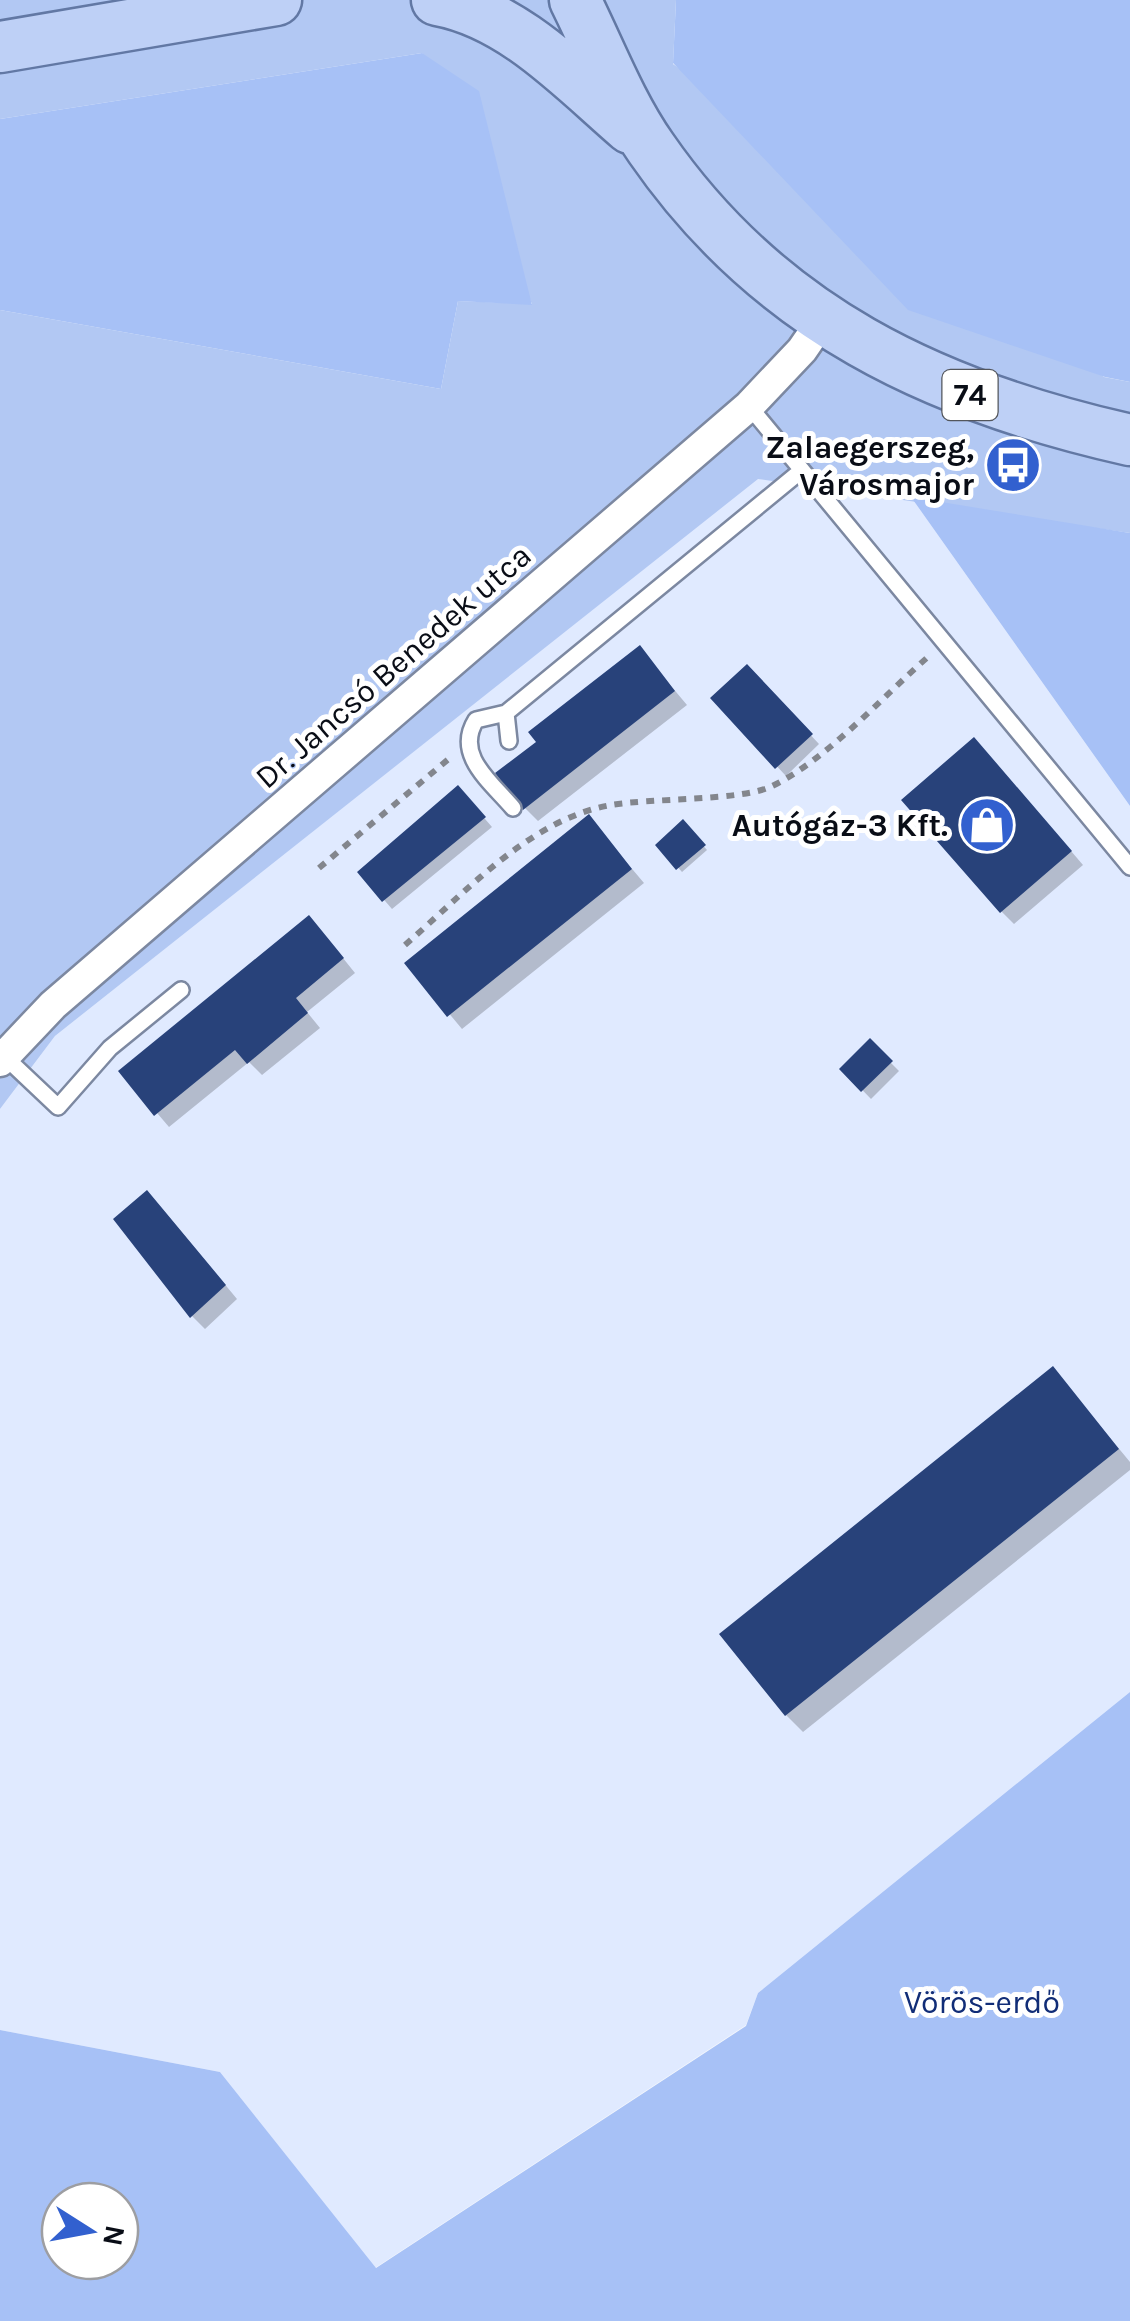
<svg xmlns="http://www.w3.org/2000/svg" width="1130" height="2321" viewBox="0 0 1130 2321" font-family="Karla,sans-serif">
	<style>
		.built { fill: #e0eaff }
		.green { fill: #b2c8f3 }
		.forest { fill: #a7c1f6; fill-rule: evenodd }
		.shadow { fill: #0003 }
		.building { fill: #28427a }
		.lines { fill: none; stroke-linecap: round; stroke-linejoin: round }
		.service-casing { stroke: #7c88a1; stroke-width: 20 }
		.minor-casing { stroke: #7c88a1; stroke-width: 35 }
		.primary-casing { stroke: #6278a4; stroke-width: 55 }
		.path { stroke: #83868d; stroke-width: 6; stroke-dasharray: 8 8; stroke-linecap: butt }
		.service { stroke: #fff; stroke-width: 15 }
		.minor { stroke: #fff; stroke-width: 30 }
		.primary { stroke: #bed0f6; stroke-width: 50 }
		.labels { text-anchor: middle; stroke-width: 10; stroke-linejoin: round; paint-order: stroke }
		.shield { fill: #fff; stroke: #53565c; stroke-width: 2.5 }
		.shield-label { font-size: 30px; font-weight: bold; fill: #090d16 }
		.poi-label { font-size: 32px; font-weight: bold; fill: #090d16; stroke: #fff; text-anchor: end }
		.street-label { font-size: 32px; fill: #090d16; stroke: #fff }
		.park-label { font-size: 32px; fill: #112d77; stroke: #fff }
	</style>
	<rect width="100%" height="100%" fill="#f4f7fc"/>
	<path class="built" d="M758 478 911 497 1130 806V1692L758 1993 746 2025 375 2268 220 2072 0 2030V1109L55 1036Z"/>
	<path class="green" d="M0 0H676L673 64 1104 377 1130 382V533L758 479 55 1036 0 1109V310L441 389 458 301 532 304 422 53 0 119Z"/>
	<path class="forest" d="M676 0H1130V382L1105 377 908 310 673 63Z
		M422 53 479 91 532 305 458 301 441 389 0 310V119Z
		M911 497 1130 533V806Z
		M1130 1692V2321H0V2030L220 2072 376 2268 746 2026 758 1993ZM60 2201H120V2261H60Z"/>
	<path class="shadow" d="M640 649 687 705 538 821 525 808 539 742Z
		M747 667 819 744 786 776 713 698Z
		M987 753 1083 865 1014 924 1002 912Z
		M466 797 492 827 392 909 360 872Z
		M589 818 644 883 462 1029 407 963Z
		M683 823 707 850 682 872 658 845Z
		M322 932 355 973 307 1012 320 1028 262 1075 249 1062 169 1127 122 1072Z
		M870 1042 899 1071 871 1099 842 1069Z
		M160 1206 237 1299 205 1329 192 1316Z
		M1053 1369 1130 1462V1470L803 1732 786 1715Z"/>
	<path class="building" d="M640 645 675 691 523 810 495 773 536 742 528 732Z
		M747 664 813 734 775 769 710 698Z
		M974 737 1072 851 1000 913 901 800Z
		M458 785 486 817 382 902 357 872Z
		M589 814 632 869 447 1017 404 963Z
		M683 819 706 845 676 870 655 845Z
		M309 915 344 958 296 998 308 1013 247 1064 235 1050 154 1116 118 1071Z
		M870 1038 893 1061 861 1092 839 1069Z
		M147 1190 226 1285 190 1318 113 1219Z
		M1053 1366 1119 1449 785 1716 719 1634Z"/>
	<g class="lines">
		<g class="service-casing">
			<path id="service" d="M749 406 1130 867
				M506 713 476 720C454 755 491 782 513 808
				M509 741 506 713 802 470
				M4 1056 58 1107 110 1048 181 990"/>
		</g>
		<g class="minor-casing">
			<path id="minor" d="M0 1061 53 1005 749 406 802 350 824 318"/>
		</g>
		<g class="primary-casing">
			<path id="primary" d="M437 0C514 14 573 79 630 128
				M575 0C599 48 620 104 651 148 769 319 934 396 1130 440
				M0 47 276 0"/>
		</g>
		<path class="path" d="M319 868 451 757
			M405 945C465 893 530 819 611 805 651 798 738 801 770 787 826 761 882 697 929 656"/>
		<use href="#service" class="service"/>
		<use href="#minor" class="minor"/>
		<use href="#primary" class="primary"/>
	</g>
	<defs>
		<g id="bus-disc" transform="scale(2.875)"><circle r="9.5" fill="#3260cf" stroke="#fff"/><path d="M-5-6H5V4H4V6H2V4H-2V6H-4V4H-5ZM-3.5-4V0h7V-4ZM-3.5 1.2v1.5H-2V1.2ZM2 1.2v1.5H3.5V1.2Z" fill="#fff"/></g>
		<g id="shop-disc" transform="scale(2.875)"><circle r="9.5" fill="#3260cf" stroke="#fff"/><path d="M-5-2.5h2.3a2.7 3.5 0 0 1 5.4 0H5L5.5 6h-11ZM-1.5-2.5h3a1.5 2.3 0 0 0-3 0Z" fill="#fff"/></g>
	</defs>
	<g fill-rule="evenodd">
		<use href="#bus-disc" x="1013" y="465"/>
		<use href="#shop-disc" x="987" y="825"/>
	</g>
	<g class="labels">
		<rect class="shield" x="942.5" y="370" width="55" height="50" rx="8"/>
		<g class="shield-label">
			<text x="970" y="405">74</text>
		</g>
		<g class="poi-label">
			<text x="974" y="458">Zalaegerszeg,<tspan x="974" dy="37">Városmajor</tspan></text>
			<text x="948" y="836">Autógáz-3 Kft.</text>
		</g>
		<g class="street-label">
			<text transform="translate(393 666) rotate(-41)" y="11">Dr. Jancsó Benedek utca</text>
		</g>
		<g class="park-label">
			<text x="982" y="2013">Vörös-erdő</text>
		</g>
	</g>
	<g transform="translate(90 2231) rotate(101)"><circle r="48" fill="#ffffff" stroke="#9d9ea2" stroke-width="2.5"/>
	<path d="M0-8L18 38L0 25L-18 38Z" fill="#3260cf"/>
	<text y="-15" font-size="28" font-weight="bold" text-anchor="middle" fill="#090d16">N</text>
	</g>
</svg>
